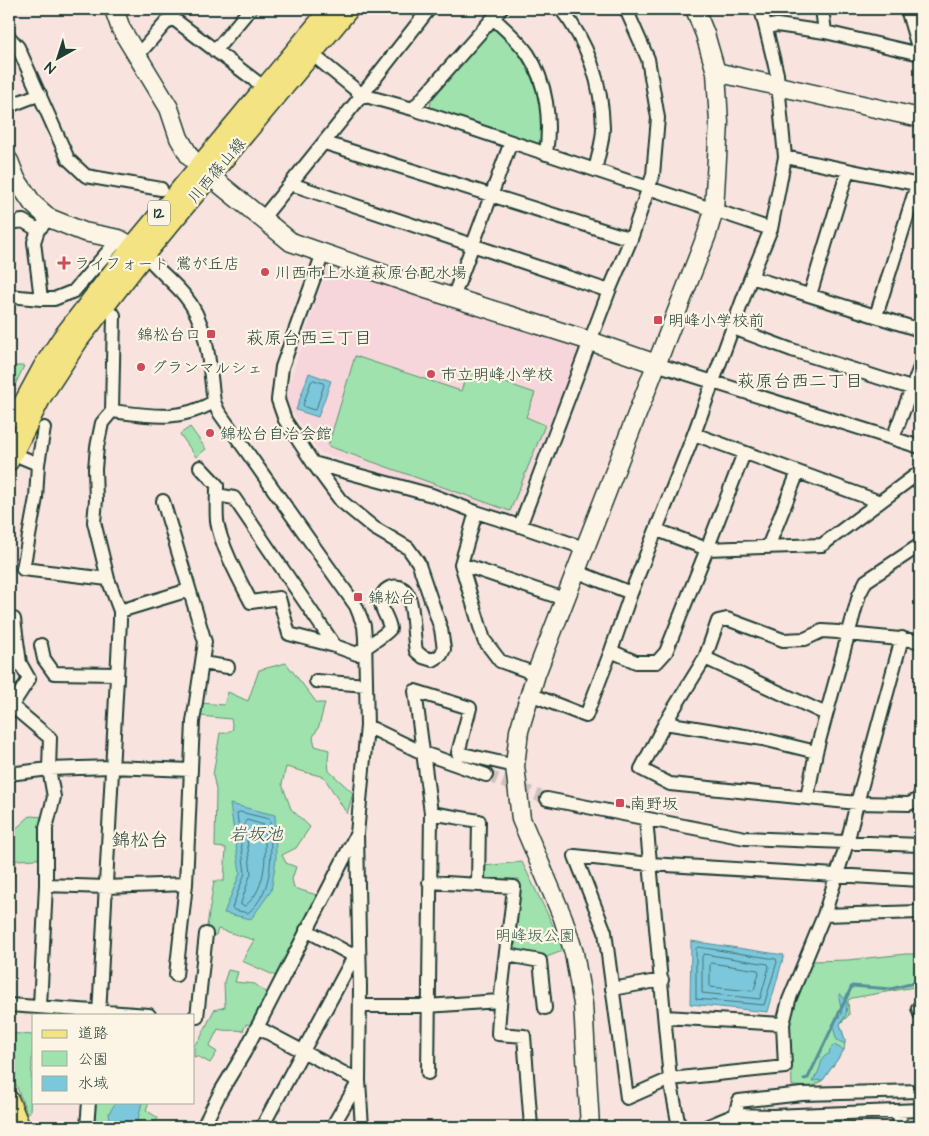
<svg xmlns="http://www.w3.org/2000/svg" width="929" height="1136" viewBox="0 0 929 1136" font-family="'Architects Daughter','Klee One',sans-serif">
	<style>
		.built { fill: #f6d6db }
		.green { fill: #9fe2ad; stroke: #5f9070 }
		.water { fill: #7bc7db; stroke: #569098 }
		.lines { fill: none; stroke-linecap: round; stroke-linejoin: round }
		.shore { stroke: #447477; stroke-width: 1 }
		.stream { stroke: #569098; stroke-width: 3 }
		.street-tunnel { stroke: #cdc2bd; stroke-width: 12; stroke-dasharray: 12 6; stroke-linecap: butt }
		.street-casing { stroke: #1f3d34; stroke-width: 16 }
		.secondary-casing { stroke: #1f3d34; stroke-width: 21 }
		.primary-casing { stroke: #1f3d34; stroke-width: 22 }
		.street { stroke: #fcf5e5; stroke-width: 12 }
		.secondary { stroke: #fcf5e5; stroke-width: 18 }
		.primary { stroke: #f4e382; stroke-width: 19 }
		.poi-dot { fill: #d1495b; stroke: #fcf5e5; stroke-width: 2 }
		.labels { text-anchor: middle; stroke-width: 4.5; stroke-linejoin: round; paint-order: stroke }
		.shield { fill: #fcf5e5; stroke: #617469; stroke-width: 1 }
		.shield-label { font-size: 15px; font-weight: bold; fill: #1f3d34 }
		.street-label { font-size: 16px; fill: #1f3d34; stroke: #fcf5e5 }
		.poi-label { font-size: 16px; fill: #1f3d34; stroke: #fcf5e5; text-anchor: start }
		.park-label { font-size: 16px; fill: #395e4c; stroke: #fcf5e5 }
		.neighbourhood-label { font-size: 18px; fill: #1f3d34; stroke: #fcf5e5 }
		.water-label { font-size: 18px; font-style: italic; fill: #315955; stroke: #fcf5e5 }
		.quarter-label { font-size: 19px; fill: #1f3d34; stroke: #fcf5e5 }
	</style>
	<rect width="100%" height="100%" fill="#f8e3df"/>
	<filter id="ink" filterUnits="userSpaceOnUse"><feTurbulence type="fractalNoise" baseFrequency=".02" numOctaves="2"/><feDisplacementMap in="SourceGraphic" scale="10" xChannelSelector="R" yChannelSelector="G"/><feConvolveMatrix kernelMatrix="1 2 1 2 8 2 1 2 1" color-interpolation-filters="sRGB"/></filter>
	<g filter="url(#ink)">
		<path class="built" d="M331 266 580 349 512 515 319 452 284 399 326 271Z"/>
		<path class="green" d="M493 29C516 36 539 89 542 111 544 120 542 130 542 139L536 145 430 109 431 101 490 30Z
			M355 356 461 391 468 370 535 393 526 417 545 425 510 511 328 446Z
			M9 366H24L9 398Z
			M190 427 206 449 196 457 180 434Z
			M286 663 317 703H325L319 726 313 737 315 746 329 750 328 761 329 771 353 793 347 814 324 777 286 767 282 784 291 809 310 827 296 848 282 855 286 863 296 867 292 879 294 888 320 896 278 977 242 961 254 940 218 929 216 935 207 936V926L214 881H224L226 848 215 847 216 790 213 775 220 733C226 734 228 732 233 729L231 719 200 716 201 703 224 705 228 692 248 701 259 670Z
			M30 816 44 817 38 859 16 860 9 920V835Z
			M522 862 565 950 544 958 515 948 519 879H484L483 866Z
			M906 954H920V986L852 998 848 1000 849 1015 840 1024 845 1040 844 1050 823 1080 812 1087 792 1086 790 1018 800 986 812 961 848 960Z
			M228 970 238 972 235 982 255 984 271 997 256 1027 246 1024 243 1031C234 1029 227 1032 218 1029L209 1047 217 1052 210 1063 197 1056 194 1057V1045L200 1039 214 1010 225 1007 224 982Z
			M9 1033 33 1035 30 1112 27 1113 9 1067Z
			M94 1102H149L146 1110 158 1118 155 1123 161 1127H93Z"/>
		<path class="water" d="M309 373 331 381 318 417 296 410Z
			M230 804 275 815 276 859 271 891 251 919 224 913 240 873Z
			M691 941 784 955 768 1012 690 1004Z
			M840 993 847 1003 846 1015 840 1024 845 1040V1044L837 1040C832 1028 833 1023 842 1014L839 997Z
			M834 1045 844 1050 823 1080 812 1081C814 1078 818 1074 819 1070 822 1063 820 1057 829 1054L830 1049Z
			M116 1102H142L137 1124 141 1127H111L109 1113Z"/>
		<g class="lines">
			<path class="shore" d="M314 380 323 383 324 385 316 409 314 410 305 407 303 405 311 382Z
				M240 812 269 819 270 821C271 853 275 890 248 913L234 910 232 908 245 873 237 814Z
				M247 820 264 825C266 852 268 888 245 906L241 905V903L251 873 245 823Z
				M698 947 776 959 777 962 764 1005 696 999V949Z
				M704 954 768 964 769 967 760 999 702 993V957Z
				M711 963 758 970 759 973 754 990 752 991 710 987V965Z"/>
			<path class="stream" d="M804 1079 808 1078 852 986 891 989 914 983H920"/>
			<path class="street-tunnel" d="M486 775 547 799"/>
			<g class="street-casing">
				<path id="street" d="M561 9C588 43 602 84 603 128 603 141 598 157 595 170
					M822 9 825 32
					M907 9 920 54
					M171 17 265 88
					M493 18C505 29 518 40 528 54 547 83 551 120 546 154
					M766 27 777 25 825 32 920 54
					M9 37 18 47 68 159 86 176 161 189
					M215 51 250 9
					M312 54 362 95 429 9
					M137 56 178 9
					M9 106 40 94
					M413 109 771 229
					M325 143 631 239
					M785 157 920 185
					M291 184 609 291
					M262 219 362 95 413 109 501 9
					M9 223 23 221 38 230 44 224
					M323 253 282 367 278 400 285 420 313 463 432 495 476 512 520 526 609 291 631 239 653 175 658 118 648 59 626 9
					M145 254C157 270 173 281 185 296 209 325 209 366 214 402L218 411 356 606 364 626 365 638 367 726 357 834 360 987 359 1081 362 1127
					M751 277 920 330
					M810 295 848 170
					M9 296 41 299 34 242 38 230
					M453 298 511 142
					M41 299H54L74 291 119 239
					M114 315 112 411C151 416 178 422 214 402
					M876 316 917 185
					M733 328 792 350 911 388
					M656 364 920 447
					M694 434 880 502
					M893 438 920 367
					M9 452 38 464 36 498 23 569 108 579
					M38 464 44 428
					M200 467 217 485C217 497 216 509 217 521 220 544 240 581 251 602L279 598 289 634 335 646 357 654C366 646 383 637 390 629 389 619 382 612 381 603 379 588 399 580 407 593 414 604 413 636 416 651L423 657 433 660 441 655 444 649 441 629 418 562 408 548 374 528 341 501 313 463
					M217 495 234 498 335 646
					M163 501 205 642 193 722 186 884 176 975
					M476 512 461 564 484 640 500 661 536 674
					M520 526 584 548
					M657 530 707 549 744 453
					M768 547 798 472
					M461 564 564 599
					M575 571 631 593
					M120 611 189 590
					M920 641 848 634 838 632 822 631 805 639 783 640 727 619 718 621 705 658 665 723 641 769 670 784 857 803 909 804 919 799 920 795
					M41 645 44 659 54 673 117 674
					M611 651 631 593 694 434 751 277 771 229 785 157 777 74 761 9
					M705 658 826 714
					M202 663 228 667
					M316 681 366 685
					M530 694 586 716 611 651 636 662H657L666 652 707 549 822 545 920 472
					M9 710 29 679 20 663 14 619
					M665 723 763 739 816 752
					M367 726 423 753 486 775
					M9 774 49 769 50 738 12 706
					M807 798 816 752 859 595 866 581 920 545
					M547 799 745 838 920 845
					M431 813 479 821 478 884
					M646 819 670 1079 785 1067 783 1024 789 1000 824 915 847 843 857 803 902 638
					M429 882 514 887C509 936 500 985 498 1034L524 1036 531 1127
					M46 885V828L54 797 49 769 111 767 191 770
					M824 915 920 912
					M306 930 354 956
					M507 955 540 961 545 1008
					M612 989 662 980
					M9 1005 149 1015
					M40 1006 46 885 106 887 186 884
					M360 1006H427L499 1001
					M918 1008 920 1014
					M99 1015 120 621V611L108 579 94 522 96 500 95 469 97 447 102 423 112 411
					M194 1017H197L206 934
					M665 1017 783 1024
					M257 1027 359 1081
					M428 1073 431 813 415 691 470 708 458 753 515 766
					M735 1115 739 1101 802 1094 920 1091
					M87 1127 89 1102
					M203 1127 221 1091 244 1053 356 835
					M262 1127 358 949
					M332 1127 359 1081
					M679 1127 670 1079 627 1098 605 932 575 856 650 864 920 880
					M706 1127 735 1115 773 1116 920 1110
					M898 1127 901 1111"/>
			</g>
			<g class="secondary-casing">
				<path id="secondary" d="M114 9 121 29 169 108 179 138 190 157 211 177 291 242 429 290 590 341 656 364
					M716 72 920 118
					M9 161 16 179 33 204 49 218 84 232 119 239 145 254
					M590 1127 583 1004 574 953 563 918 521 819 515 766 519 731 536 674 707 234 714 210 719 123 716 72 705 34 695 9"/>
			</g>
			<g class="primary-casing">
				<path id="primary" d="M16 417 43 367 62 338 133 246 330 9
					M9 461 42 396 80 338 145 254 349 9
					M9 1100 20 1127"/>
			</g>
			<use href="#street" class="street"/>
			<use href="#secondary" class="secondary"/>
			<use href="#primary" class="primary"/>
		</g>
	</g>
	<g class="poi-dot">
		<path d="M61.5 255.5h5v5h5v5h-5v5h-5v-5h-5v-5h5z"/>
		<circle cx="265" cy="272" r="5"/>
		<rect x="653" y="315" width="10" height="10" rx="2.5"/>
		<rect x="206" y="329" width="10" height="10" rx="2.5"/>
		<circle cx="141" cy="367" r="5"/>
		<circle cx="431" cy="374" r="5"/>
		<circle cx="210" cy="433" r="5"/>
		<rect x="353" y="592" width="10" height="10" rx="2.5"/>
		<rect x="615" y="798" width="10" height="10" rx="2.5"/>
	</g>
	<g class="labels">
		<rect class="shield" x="148" y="200.5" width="22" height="25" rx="4"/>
		<g class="shield-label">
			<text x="159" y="218">12</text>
		</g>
		<g class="street-label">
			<text transform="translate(216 170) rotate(-50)" y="6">川西篠山線</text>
		</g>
		<g class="poi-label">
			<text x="74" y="269">ライフォート 鴬が丘店</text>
			<text x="275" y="278">川西市上水道萩原台配水場</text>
			<text x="668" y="326">明峰小学校前</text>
			<text x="201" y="340" text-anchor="end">錦松台口</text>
			<text x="151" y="373">グランマルシェ</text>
			<text x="441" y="380">市立明峰小学校</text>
			<text x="220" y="439">錦松台自治会館</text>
			<text x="368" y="603">錦松台</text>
			<text x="630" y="809">南野坂</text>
		</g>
		<g class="park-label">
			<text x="535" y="941">明峰坂公園</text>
		</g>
		<g class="neighbourhood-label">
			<text x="309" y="344">萩原台西三丁目</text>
			<text x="800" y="387">萩原台西二丁目</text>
		</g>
		<g class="water-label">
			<text x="256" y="840">岩坂池</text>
		</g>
		<g class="quarter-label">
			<text x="140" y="846">錦松台</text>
		</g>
	</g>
	<rect width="929" height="1136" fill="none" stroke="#fcf5e5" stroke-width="30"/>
	<rect x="15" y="15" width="899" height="1106" fill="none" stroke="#1f3d34" stroke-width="2" filter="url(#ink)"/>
	<rect x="32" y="1014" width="162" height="90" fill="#fcf5e5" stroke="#a4ab9e"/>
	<rect x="42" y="1030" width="25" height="8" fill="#f4e382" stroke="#a4ab9e"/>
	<text x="78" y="1038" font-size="15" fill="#1f3d34">道路</text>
	<rect x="42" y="1051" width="25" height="15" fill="#9fe2ad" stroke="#a4ab9e"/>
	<text x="78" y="1064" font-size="15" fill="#1f3d34">公園</text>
	<rect x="42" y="1076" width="25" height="15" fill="#7bc7db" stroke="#a4ab9e"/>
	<text x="78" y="1088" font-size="15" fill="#1f3d34">水域</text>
	<g transform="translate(58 58) rotate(219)" stroke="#fcf5e5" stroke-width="4" paint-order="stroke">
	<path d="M0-4L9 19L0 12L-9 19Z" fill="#1f3d34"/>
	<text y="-8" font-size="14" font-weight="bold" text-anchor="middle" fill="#1f3d34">N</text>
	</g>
</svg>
